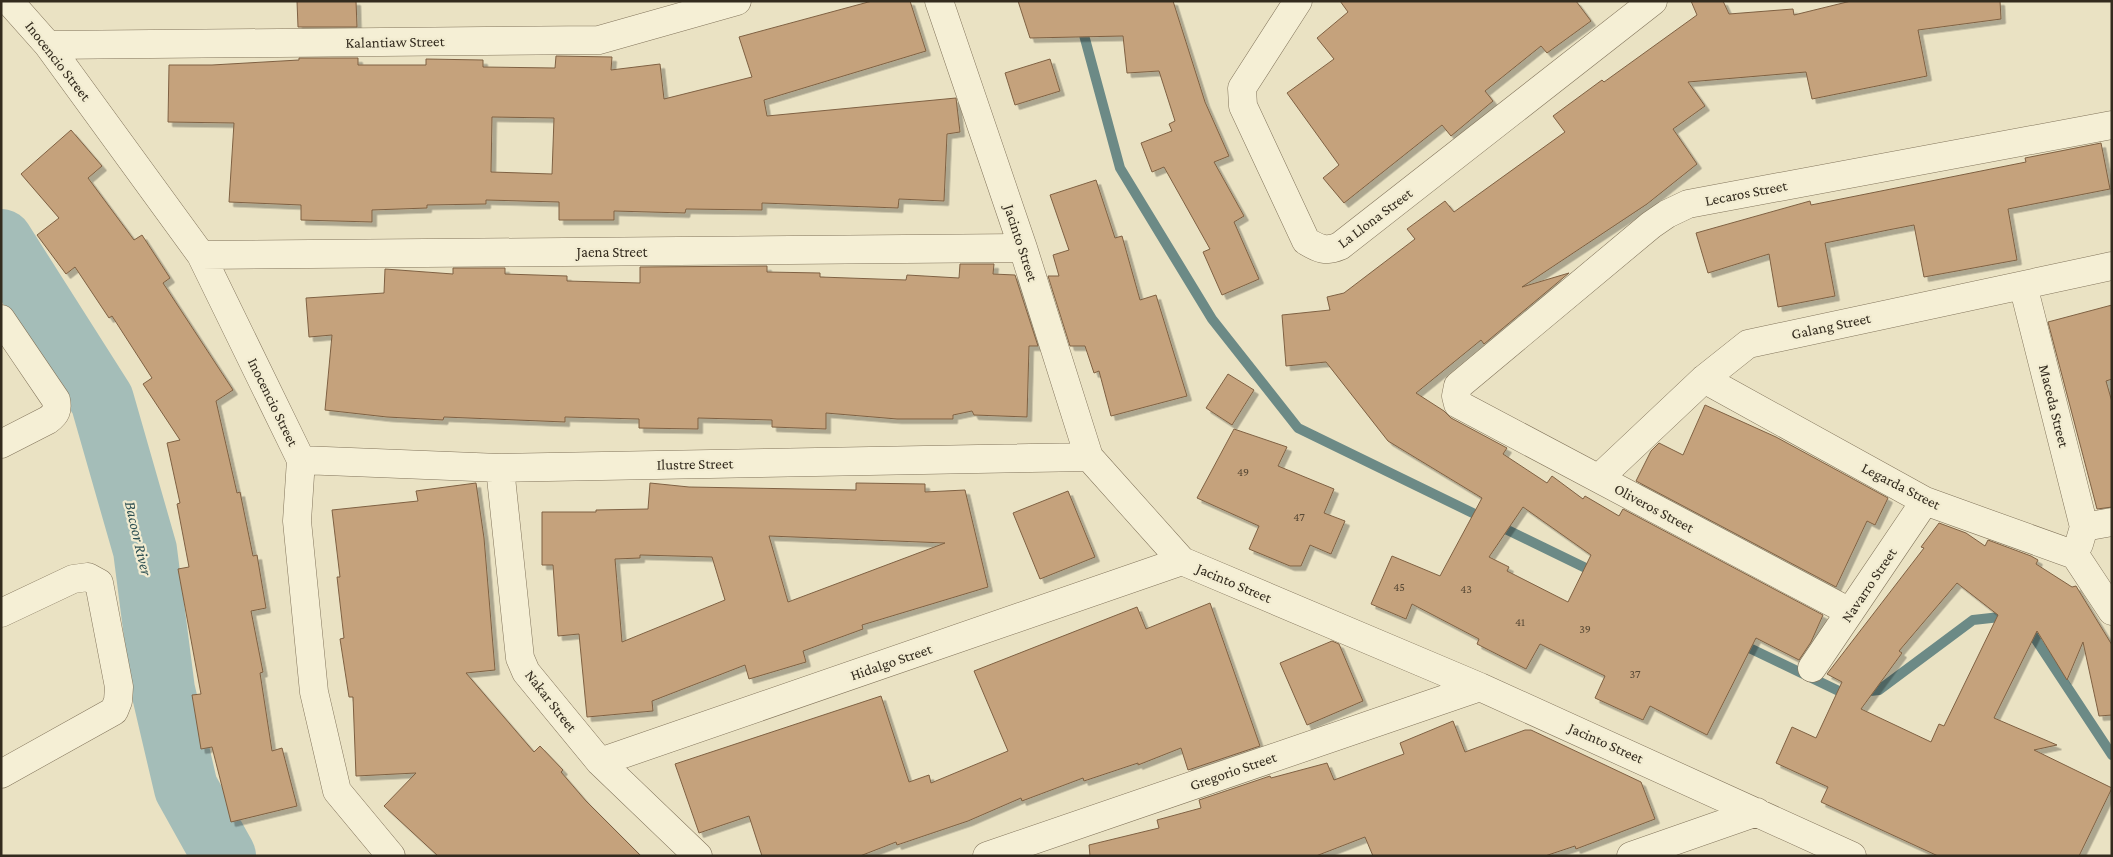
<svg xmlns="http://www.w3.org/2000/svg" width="2113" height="857" viewBox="0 0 2113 857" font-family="'Crimson Pro',serif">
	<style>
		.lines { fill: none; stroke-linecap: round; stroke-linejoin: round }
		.stream { stroke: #6c8a86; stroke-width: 10 }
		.river { stroke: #a4bdb8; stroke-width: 64 }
		.building { fill: #c5a27b; stroke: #7f6143; fill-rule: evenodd; filter: url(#shadow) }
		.minor-casing { stroke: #82745b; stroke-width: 29 }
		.minor { stroke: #f5efd5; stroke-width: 28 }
		.labels { text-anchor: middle; stroke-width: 4.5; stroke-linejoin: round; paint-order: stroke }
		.number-label { font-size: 12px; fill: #584935 }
		.street-label { font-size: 15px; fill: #332b1e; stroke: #f2ecd1 }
		.water-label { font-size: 16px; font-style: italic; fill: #2e5052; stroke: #f2ecd1 }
	</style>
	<defs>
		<filter id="shadow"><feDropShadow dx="4.5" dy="4.5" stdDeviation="0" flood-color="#0004"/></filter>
	</defs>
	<rect width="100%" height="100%" fill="#eae2c3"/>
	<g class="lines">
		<path class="stream" d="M1081 24 1120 168 1212 319 1298 428 1596 573
			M2027 626 2112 755
			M1739 643 1845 694 1879 690 1973 620 2009 616"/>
		<path class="river" d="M1 241 102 400 145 550 163 690 186 788 224 856"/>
	</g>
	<path class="building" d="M297 1H356L357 27H298Z
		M872 1H910L926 51 764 100 767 116 956 98 960 132 947 134 944 201 899 199 898 208 762 203V210L686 209 685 213 614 211V220H559V202L486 200V204L427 205V208L372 210V222L301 220V205L229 202 234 123 168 122 169 65H212L299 60V58H358V65H426V59L483 60V67L555 68 556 56 612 57 611 70 660 64 664 99 752 77 739 37ZM492 117 554 118 552 174 491 172Z
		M1018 1H1173L1205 102 1229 156 1214 162 1244 216 1234 222 1259 279 1222 295 1203 252 1210 249 1164 167 1152 172 1141 143 1172 131 1169 124 1175 121 1159 71 1127 73 1123 36 1030 38Z
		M1340 1H1576L1591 21 1547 53 1541 46 1485 91 1493 101 1451 136 1442 125 1344 203 1323 178 1339 165 1287 93 1334 59 1317 38 1348 12Z
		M1691 1H1723L1729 14 1793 9 1794 15 1851 1H2000L2001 19 1918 30 1927 76 1812 99 1806 72 1688 82 1705 106 1673 129 1697 164 1647 204 1522 287 1569 273 1484 344 1481 340 1416 393 1444 411 1451 418 1507 448 1503 454 1547 483 1552 476 1583 499 1585 496 1619 516 1623 509 1823 615 1811 642 1799 660 1756 638 1707 735 1650 706 1643 720 1595 698 1605 676 1540 644 1526 669 1477 644 1479 639 1412 604 1406 619 1371 604 1392 556 1440 576 1482 498 1388 441 1326 362 1286 366 1282 315 1330 310 1327 297 1344 293 1415 239 1407 229 1445 201 1454 212 1565 132 1553 116 1602 80 1604 82 1697 15ZM1523 507 1591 555 1568 602 1507 571 1509 567 1489 557Z
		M1050 59 1060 91 1015 105 1005 73Z
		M71 130 102 166 88 178 134 240 142 235 170 278 163 283 233 390 216 401 237 493 240 492 253 556 257 555 266 608 251 611 263 672 260 673 272 751 282 748 297 806 231 822 212 747 201 749 192 695 201 694 178 569 189 567 177 504 180 503 167 443 180 440 143 384 152 378 112 316 109 318 75 267 66 274 37 235 59 218 21 174Z
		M2101 143 2110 189 2008 209 2017 260 1924 277 1914 225 1888 230 1825 243 1835 296 1778 307 1769 254 1708 273 1696 233 1810 201 1811 205 2026 162 2025 158Z
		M1096 180 1115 238 1122 236 1140 300 1156 295 1187 396 1111 416 1099 371 1094 373 1085 346H1070L1048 276H1059L1053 255 1069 250 1050 195Z
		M960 264H994L993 274 1015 275 1038 346H1029L1027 417 974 415 972 411 953 415V419H897L826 413V429L772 427V420L698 418V429L639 428V419L565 417V422L444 417 443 420 387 417 325 410 332 335 309 337 306 298 384 293 385 269 453 274V268H505V274L567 276V281L640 283V267L767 266V272L820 273V277L906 280 907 275 959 278Z
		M2112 305V379L2106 381 2112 402V507L2097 509 2048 322Z
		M1228 374 1254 390 1232 425 1206 408Z
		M1705 405 1776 437 1888 498 1875 525 1867 521 1836 587 1636 481 1651 451 1659 443 1683 455Z
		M1234 429 1287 447 1278 466 1334 489 1324 513 1345 521 1331 554 1310 545 1301 566H1290L1249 549 1259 526 1197 498Z
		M476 483 484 538 495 670 466 673 534 752 540 746 563 770 561 772 586 801 641 856H438L384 806 416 773 356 776 353 697H349L340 639 344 638 337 577H340L332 510 418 501 416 491Z
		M650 483 689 487 856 490V483L925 484V492L965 490 988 587 862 625 863 629 803 651 806 662 749 679 745 665 652 701 653 711 587 717 579 634 558 636 553 565H542V512H596V510L648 509ZM769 536 945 543 788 602ZM640 555 712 557 725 600 622 642 615 559 640 558Z
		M1068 491 1095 557 1040 579 1013 513Z
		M1939 523 1966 533 1985 546 1988 540 2031 556 2038 560 2036 564 2072 587 2076 586 2112 645V715L2099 716 2083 642 2067 680 2037 631 1994 718 2057 745 2034 750 2112 788 2079 856H1938L1821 802 1828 787 1776 763 1792 727 1816 738 1842 682 1827 674 1924 548 1921 547ZM1957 583 1998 615 1944 726 1939 724 1931 742 1861 709 1902 653 1899 651Z
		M1210 603 1260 746 1188 770 1181 748 1138 765V763L1084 781 1083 778 1022 801 1021 798 968 821 897 845 896 842 860 856H762L749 816 699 833 675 764 881 696 909 782 929 775 931 783 1008 751 974 671 1137 607 1146 629Z
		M1332 641 1339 644 1363 701 1307 725 1280 663Z
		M1453 721 1465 752 1525 730H1531L1641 782 1655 819 1576 849 1575 846 1545 856H1373L1365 837 1316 856H1090L1089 845 1159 828 1157 820 1201 808 1199 800 1270 776 1271 778 1327 763 1334 780 1404 754 1400 743Z"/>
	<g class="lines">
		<g class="minor-casing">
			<path id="minor" d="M9 1 48 45 201 255 301 460 297 521 314 692 337 791 391 856
				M939 1 1023 248 1089 457 1182 561 1480 687 1852 856
				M1298 1 1242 88 1243 106 1306 241C1319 249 1326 252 1340 246L1653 1
				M48 45 599 40 737 1
				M201 255 1023 248
				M2023 285 2084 527
				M1 319 56 400C58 410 56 414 48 420L1 444
				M1704 379 1925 501 2075 555 2112 611
				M301 460 500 468 1089 457
				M500 468 520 658 526 672 600 762 698 856
				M1599 478 1704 379 1748 344 2112 266
				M2079 544 2084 527 2112 522
				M1850 612 1458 404 1456 396 1458 386 1651 225 1667 214 1688 204 2112 125
				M1 613 73 579 88 577 99 583 119 687 118 701 114 711 1 774
				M1812 668 1925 501
				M600 762 1182 561
				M987 856 1480 687
				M1631 856 1757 812"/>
		</g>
		<use href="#minor" class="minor"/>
	</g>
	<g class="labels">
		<g class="number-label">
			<text x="1243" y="476">49</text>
			<text x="1299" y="521">47</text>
			<text x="1399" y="591">45</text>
			<text x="1466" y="593">43</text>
			<text x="1520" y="626">41</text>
			<text x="1585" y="633">39</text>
			<text x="1635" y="678">37</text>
		</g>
		<g class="street-label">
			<text transform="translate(395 42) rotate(-1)" y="5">Kalantiaw Street</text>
			<text transform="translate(58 61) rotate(52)" y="5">Inocencio Street</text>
			<text transform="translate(1746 193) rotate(-11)" y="5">Lecaros Street</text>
			<text transform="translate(1375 218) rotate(-37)" y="5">La Llona Street</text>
			<text transform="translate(1021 243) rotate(72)" y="5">Jacinto Street</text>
			<text x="612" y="257">Jaena Street</text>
			<text transform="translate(1831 326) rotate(-12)" y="5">Galang Street</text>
			<text transform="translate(273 402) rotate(64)" y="5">Inocencio Street</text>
			<text transform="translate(2054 406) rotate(76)" y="5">Maceda Street</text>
			<text transform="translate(695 464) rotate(-1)" y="5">Ilustre Street</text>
			<text transform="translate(1901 486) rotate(27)" y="5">Legarda Street</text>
			<text transform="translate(1654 508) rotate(28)" y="5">Oliveros Street</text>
			<text transform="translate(1234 583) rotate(23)" y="5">Jacinto Street</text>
			<text transform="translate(1869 585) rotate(-56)" y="5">Navarro Street</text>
			<text transform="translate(891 662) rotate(-19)" y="5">Hidalgo Street</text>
			<text transform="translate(551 701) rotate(52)" y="5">Nakar Street</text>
			<text transform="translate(1606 743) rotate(24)" y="5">Jacinto Street</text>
			<text transform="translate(1233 771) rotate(-19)" y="5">Gregorio Street</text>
		</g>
		<g class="water-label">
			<text transform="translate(139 538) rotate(77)" y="6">Bacoor River</text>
		</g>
	</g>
	<rect width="2113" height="857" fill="none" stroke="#332b1e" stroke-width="5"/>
</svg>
